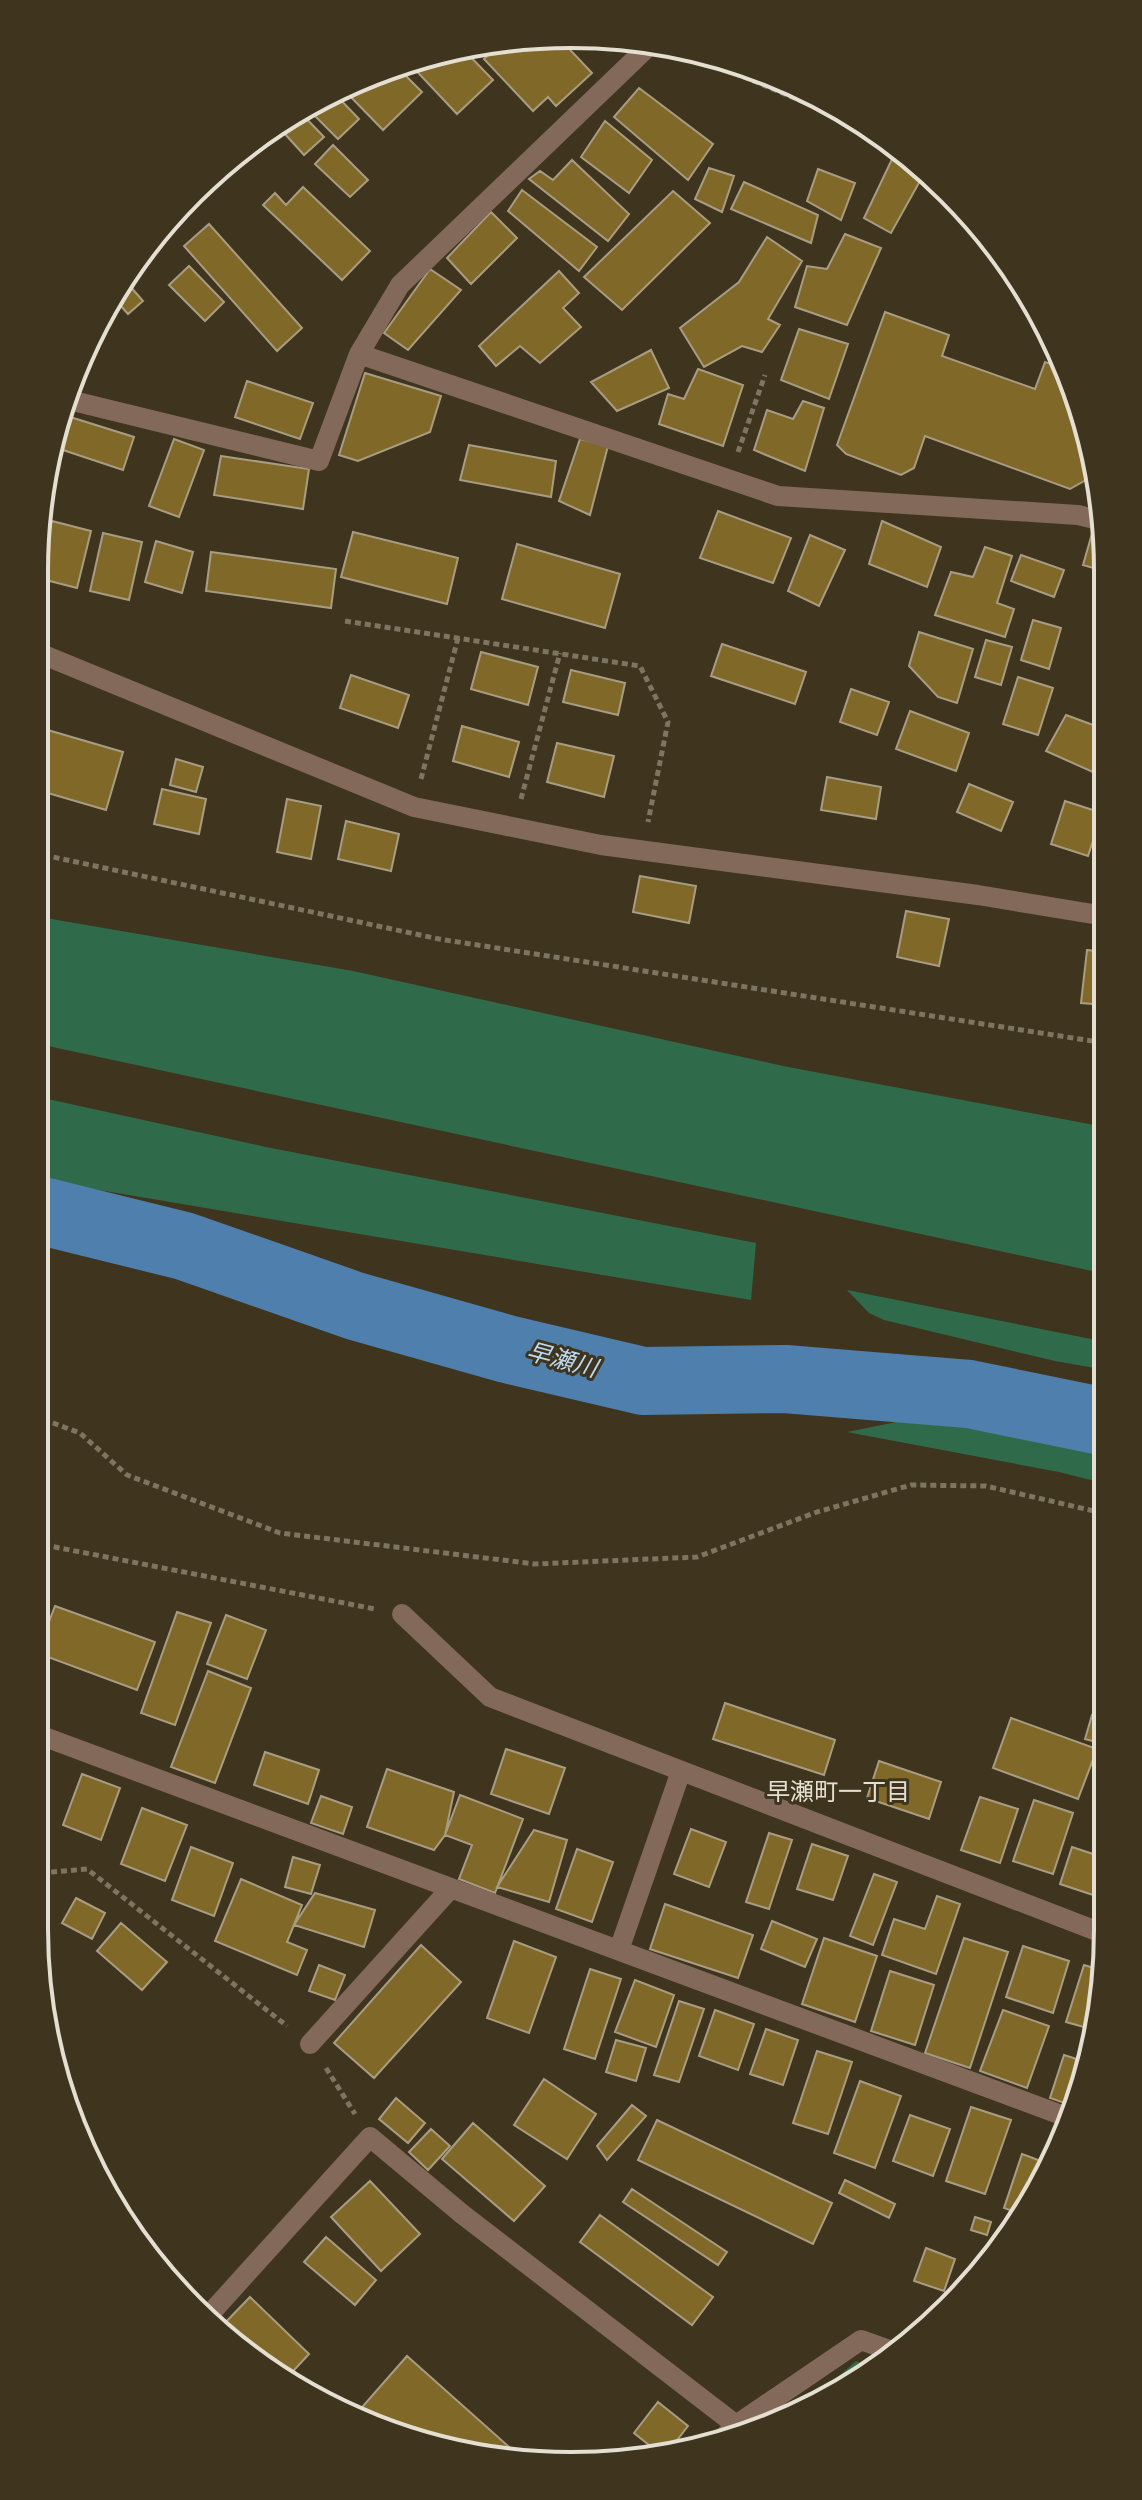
<svg xmlns="http://www.w3.org/2000/svg" width="1142" height="2500" viewBox="0 0 1142 2500" font-family="Lato,'Noto Sans JP',sans-serif">
	<style>
		.green { fill: #2f6b4b }
		.lines { fill: none; stroke-linecap: round; stroke-linejoin: round }
		.river { stroke: #4f7fac; stroke-width: 68 }
		.building { fill: #806829; stroke: #a89d83; stroke-width: 2 }
		.path { stroke: #7d7461; stroke-width: 5; stroke-dasharray: 6 4; stroke-linecap: butt }
		.service { stroke: #82695a; stroke-width: 20 }
		.minor { stroke: #82695a; stroke-width: 20 }
		.labels { text-anchor: middle; stroke-width: 6; stroke-linejoin: round; paint-order: stroke }
		.water-label { font-size: 24px; font-style: italic; fill: #bdd8f2; stroke: #3f351e }
		.neighbourhood-label { font-size: 24px; fill: #e5dfd1; stroke: #3f351e }
		.rim { fill: none; stroke: #e5dfd1; stroke-width: 4 }
	</style>
	<rect width="100%" height="100%" fill="#3f351e"/>
	<path class="green" d="M34 916 353 971 783 1066 1105 1127 1106 1274 34 1043Z
		M34 1096 266 1147 756 1243 751 1300 34 1179Z
		M847 1290 1106 1342V1370L1055 1361 884 1320 869 1313Z
		M983 1413 1106 1444 1107 1484 1059 1472 847 1432 931 1415Z
		M856 2361 872 2367 839 2394 803 2408Z"/>
	<g class="lines">
		<path class="river" d="M34 1209 184 1246 355 1306 507 1349 643 1381 785 1379 969 1394 1106 1422"/>
	</g>
	<path class="building" d="M556 35 592 73 556 106 548 97 533 111 484 59 503 41Z
		M460 46 493 80 457 114 408 62Z
		M396 66 422 92 383 130 342 88 365 75Z
		M639 88 713 144 688 180 614 117Z
		M333 92 359 119 338 139 306 107Z
		M299 111 324 137 304 155 275 123Z
		M605 121 652 160 629 193 581 157Z
		M333 145 368 180 350 197 315 164Z
		M893 157 925 172 891 233 864 218Z
		M572 160 629 214 608 241 529 179 540 171 553 180Z
		M709 168 734 176 722 212 695 199Z
		M818 169 855 183 841 220 807 201Z
		M744 182 818 215 811 243 731 209Z
		M303 187 370 251 342 280 263 205 275 193 286 205Z
		M522 190 597 247 579 271 508 211Z
		M673 191 710 223 622 310 584 277Z
		M185 199 192 205 169 227 165 223Z
		M491 212 517 238 471 284 447 258Z
		M209 224 302 328 277 351 184 246Z
		M845 234 881 248 847 325 795 307 807 266 827 269Z
		M767 237 802 261 768 319 780 325 762 352 742 346 704 367 680 328 739 282Z
		M189 266 224 302 205 321 169 285Z
		M430 269 461 290 408 350 384 333Z
		M559 271 579 293 563 308 581 327 540 363 520 346 496 366 479 346Z
		M122 277 143 301 128 314 112 296Z
		M885 312 949 335 942 356 1035 389 1045 362 1068 370 1099 484 1086 480 1070 489 925 436 914 468 901 475 846 454 837 445Z
		M799 329 848 344 829 399 781 380Z
		M651 350 669 388 617 411 591 382Z
		M698 369 743 385 723 446 659 424 668 394 684 399Z
		M365 373 441 396 430 432 358 461 339 455Z
		M247 381 313 403 300 439 235 417Z
		M803 401 824 408 805 471 754 450 767 410 793 419Z
		M67 416 134 437 123 470 57 448Z
		M174 439 204 450 179 517 149 506Z
		M580 439 608 446 590 515 559 501Z
		M469 445 556 461 551 497 460 480Z
		M221 456 309 469 303 509 214 495Z
		M718 511 791 538 773 583 700 558Z
		M52 521 91 531 77 588 38 578Z
		M882 521 941 547 927 587 869 564Z
		M1093 530 1103 534 1104 571 1083 565Z
		M353 532 458 558 447 604 341 577Z
		M103 533 142 542 129 600 90 591Z
		M810 535 845 550 819 606 788 591Z
		M156 541 193 552 182 593 145 582Z
		M517 544 620 574 605 628 502 599Z
		M985 547 1012 556 997 603 1014 609 1005 637 935 615 951 572 973 577Z
		M211 552 336 569 331 608 206 591Z
		M1021 555 1064 570 1054 597 1011 581Z
		M1033 620 1061 628 1049 669 1021 660Z
		M919 632 973 649 957 703 938 697 909 666Z
		M986 640 1012 647 1001 685 975 677Z
		M722 644 806 672 795 704 711 676Z
		M481 652 538 667 528 705 471 689Z
		M571 670 625 683 618 715 563 702Z
		M351 675 409 695 398 728 340 708Z
		M1018 677 1053 688 1038 735 1003 724Z
		M851 689 889 702 877 735 840 722Z
		M910 711 969 733 956 771 896 749Z
		M1066 715 1104 729V777L1046 751Z
		M34 726 123 752 106 810 34 789Z
		M462 726 519 742 509 777 453 761Z
		M557 743 614 756 604 797 547 782Z
		M176 759 203 767 196 792 170 785Z
		M827 777 881 787 876 819 821 810Z
		M969 784 1013 802 1001 831 957 812Z
		M162 789 206 799 199 834 154 824Z
		M287 799 321 806 311 859 277 852Z
		M1065 801 1102 813 1088 856 1051 844Z
		M346 821 399 834 391 871 338 859Z
		M640 876 696 886 689 923 633 912Z
		M906 911 949 919 939 966 897 957Z
		M1087 950 1105 952V1005L1081 1003Z
		M34 1574 42 1577 34 1600Z
		M55 1606 155 1642 137 1690 37 1653Z
		M177 1612 211 1623 175 1725 141 1713Z
		M226 1615 266 1630 247 1679 207 1664Z
		M208 1671 251 1688 215 1783 171 1767Z
		M725 1703 835 1740 824 1775 713 1739Z
		M1092 1715 1107 1719V1745L1085 1739Z
		M1011 1718 1097 1749 1078 1799 993 1768Z
		M506 1749 565 1768 549 1814 491 1794Z
		M265 1752 319 1770 308 1804 254 1785Z
		M879 1761 941 1782 929 1819 867 1798Z
		M387 1769 454 1792 445 1835 434 1850 367 1827Z
		M82 1774 120 1788 101 1840 63 1825Z
		M1107 1776 1108 1811 1097 1807Z
		M460 1795 523 1819 495 1893 459 1879 472 1845 445 1835Z
		M321 1796 352 1807 343 1834 311 1823Z
		M980 1797 1018 1809 1000 1863 961 1850Z
		M1034 1800 1073 1813 1053 1874 1013 1861Z
		M142 1808 187 1825 165 1881 121 1864Z
		M691 1829 726 1842 709 1887 674 1874Z
		M534 1830 567 1840 549 1902 497 1887Z
		M769 1833 792 1840 769 1909 746 1902Z
		M812 1844 848 1856 833 1900 797 1889Z
		M191 1847 233 1863 214 1916 172 1900Z
		M1072 1847 1105 1858 1093 1895 1060 1884Z
		M577 1849 613 1862 592 1922 556 1909Z
		M293 1857 320 1865 311 1894 285 1887Z
		M874 1874 897 1882 873 1945 850 1936Z
		M241 1879 302 1905 287 1942 307 1950 297 1975 215 1941Z
		M315 1893 375 1910 364 1947 294 1925Z
		M937 1896 960 1904 936 1974 882 1955 894 1919 925 1929Z
		M76 1898 105 1913 92 1939 62 1923Z
		M665 1904 753 1935 738 1978 650 1949Z
		M772 1921 817 1939 805 1967 761 1949Z
		M121 1923 167 1962 142 1990 97 1951Z
		M824 1938 877 1956 855 2022 802 2004Z
		M964 1938 1008 1952 970 2068 925 2053Z
		M514 1941 556 1957 529 2033 487 2018Z
		M421 1945 461 1982 374 2078 334 2043Z
		M1023 1946 1069 1961 1053 2013 1006 1997Z
		M319 1965 345 1975 335 2000 309 1991Z
		M1084 1965 1104 1971 1098 2031 1066 2022Z
		M590 1969 621 1979 595 2059 564 2049Z
		M890 1971 934 1985 915 2045 871 2031Z
		M635 1980 674 1995 656 2047 615 2032Z
		M679 2001 704 2009 679 2082 654 2075Z
		M715 2010 754 2024 738 2070 699 2056Z
		M1003 2010 1049 2026 1027 2088 980 2071Z
		M766 2029 798 2040 783 2085 750 2074Z
		M616 2040 646 2048 636 2081 606 2072Z
		M817 2051 852 2062 828 2134 793 2123Z
		M1064 2055 1089 2063 1076 2107 1050 2098Z
		M544 2079 596 2114 567 2159 514 2125Z
		M860 2081 901 2096 875 2168 834 2153Z
		M396 2098 425 2123 408 2143 379 2119Z
		M632 2105 646 2116 607 2160 597 2146Z
		M971 2107 1011 2120 985 2194 946 2181Z
		M910 2115 950 2129 933 2176 893 2161Z
		M657 2120 832 2203 813 2244 638 2160Z
		M473 2123 545 2186 514 2221 442 2159Z
		M431 2129 450 2146 428 2170 409 2152Z
		M1022 2154 1049 2164 1018 2213 1004 2208Z
		M845 2180 895 2204 889 2218 839 2193Z
		M370 2181 420 2234 381 2271 331 2217Z
		M632 2189 727 2252 718 2265 623 2202Z
		M600 2215 713 2297 692 2325 580 2242Z
		M975 2217 991 2222 987 2235 971 2230Z
		M326 2237 376 2280 355 2305 304 2262Z
		M926 2248 955 2259 944 2291 914 2281Z
		M976 2262 985 2267 974 2283 950 2303Z
		M250 2297 309 2354 285 2380 221 2327Z
		M407 2356 526 2462 467 2456 356 2414Z
		M658 2402 688 2426 664 2457 634 2433Z"/>
	<g class="lines">
		<path class="path" d="M679 50 876 132
			M738 452 765 375
			M345 621 640 666 668 722 648 822
			M421 779 458 638
			M521 799 560 653
			M34 853 439 939 1105 1043
			M34 1416 80 1433 127 1475 280 1533 535 1564 697 1557 817 1512 911 1485 986 1486 1107 1514
			M34 1543 375 1609
			M34 1880 41 1873 87 1869 287 2026
			M326 2068 355 2114"/>
		<path class="service" d="M723 2438 736 2425"/>
		<path class="minor" d="M359 354 778 496 1078 515 1103 521
			M65 399 319 461 359 354 400 285 653 42
			M34 651 414 807 601 845 978 895 1105 916
			M402 1614 490 1697 1107 1935
			M34 1733 1072 2119
			M619 1950 681 1771
			M310 2044 451 1888
			M208 2316 370 2137 462 2214 736 2425 861 2340 892 2351"/>
	</g>
	<g class="labels">
		<g class="water-label">
			<text transform="translate(562 1360) rotate(15)" y="8">早瀬川</text>
		</g>
		<g class="neighbourhood-label">
			<text x="838" y="1800">早瀬町一丁目</text>
		</g>
	</g>
	<path d="M0 0H1142V2500H0ZM571 48H571A523 523 0 0 1 1094 571V1929A523 523 0 0 1 571 2452H571A523 523 0 0 1 48 1929V571A523 523 0 0 1 571 48Z" fill="#3f351e" fill-rule="evenodd"/>
	<path class="rim" d="M571 48H571A523 523 0 0 1 1094 571V1929A523 523 0 0 1 571 2452H571A523 523 0 0 1 48 1929V571A523 523 0 0 1 571 48Z"/>
</svg>
